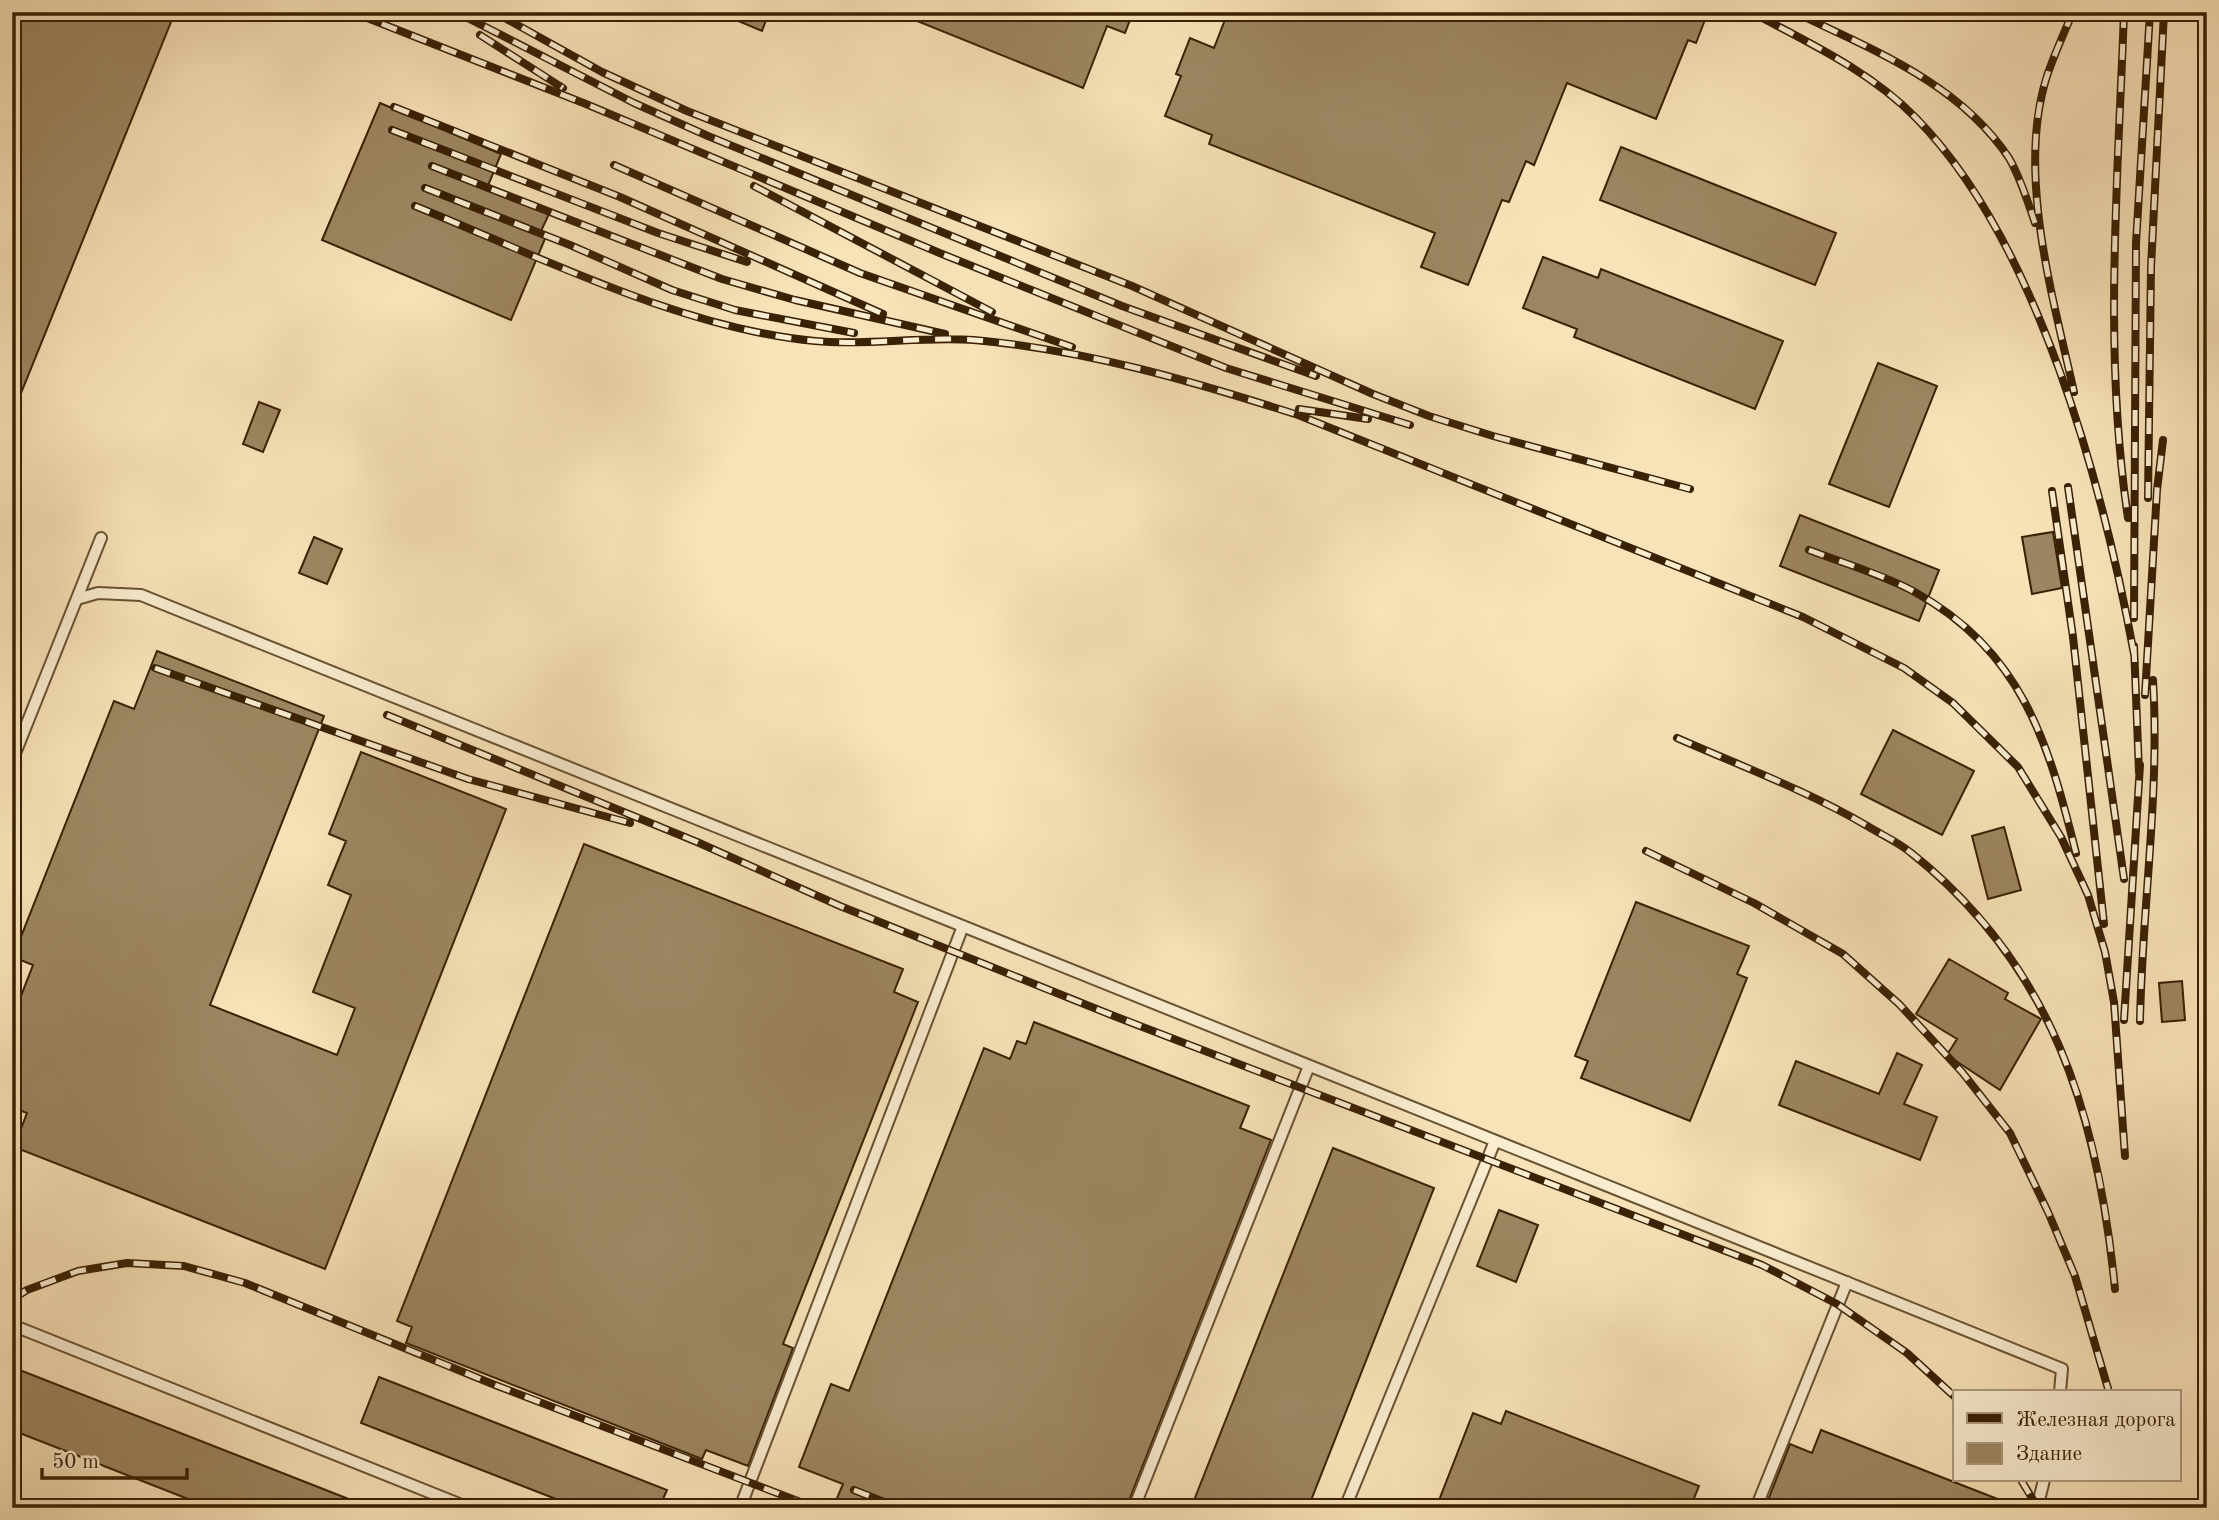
<svg xmlns="http://www.w3.org/2000/svg" width="2219" height="1520" viewBox="0 0 2219 1520" font-family="'Old Standard TT',serif">
	<style>
		.building { fill: #9c8661; stroke: #392102; stroke-width: 2 }
		.lines { fill: none; stroke-linecap: round; stroke-linejoin: round }
		.service-casing { stroke: #695230; stroke-width: 14 }
		.service { stroke: #faedd1; stroke-width: 10 }
		.rail-casing { stroke: #392102; stroke-width: 8 }
		.rail { stroke: #faedd1; stroke-width: 5; stroke-dasharray: 16; stroke-linecap: butt }
	</style>
	<rect width="100%" height="100%" fill="#f8e3b8"/>
	<filter id="stains"><feTurbulence type="fractalNoise" baseFrequency=".00286" numOctaves="4"/><feColorMatrix values="0 0 0 0 .2 0 0 0 0 .09 0 0 0 0 .02 0 0 0 .5 -.17"/></filter>
	<radialGradient id="worn" r=".72"><stop offset=".6" stop-color="#630" stop-opacity="0"/><stop offset="1" stop-color="#630" stop-opacity=".3"/></radialGradient>
	<path class="building" d="M12 12H175L13 413H12Z
		M717 12H769L762 31Z
		M895 12H1133L1125 33 1107 26 1083 88Z
		M1228 12H1708L1696 43 1688 40 1656 119 1567 83 1534 165 1526 161 1509 202 1502 200 1468 285 1421 267 1435 233 1209 144 1212 135 1165 116 1181 76 1176 74 1190 38 1214 48Z
		M380 103 501 154 487 188 549 214 541 231 547 234 511 320 322 240Z
		M1621 147 1836 233 1815 285 1600 200Z
		M1543 257 1598 278 1601 269 1783 341 1755 409 1574 337 1577 329 1523 308Z
		M1878 363 1937 386 1889 507 1829 484Z
		M259 402 280 410 263 452 243 444Z
		M1800 515 1939 570 1919 621 1780 566Z
		M2053 532 2062 588 2032 594 2022 537Z
		M314 537 342 549 327 584 299 573Z
		M157 651 324 716 210 1005 337 1055 355 1008 313 992 351 895 328 885 346 841 329 834 361 752 506 809 325 1269 14 1147 27 1113 12 1107V1019L33 965 13 957 114 701 134 709Z
		M1893 730 1974 771 1942 835 1861 794Z
		M2004 827 2021 890 1988 899 1972 836Z
		M584 844 903 969 894 992 918 1002 783 1344 793 1348 748 1466 706 1450 702 1459 406 1343 412 1327 397 1321Z
		M1636 902 1749 946 1737 974 1747 978 1690 1121 1581 1078 1588 1061 1575 1056Z
		M1949 959 2008 993 2005 999 2041 1019 2000 1090 1947 1055 1957 1039 1916 1014Z
		M2182 981 2185 1020 2162 1022 2159 983Z
		M1034 1022 1249 1106 1240 1128 1271 1140 1126 1508H847L835 1503 843 1484 799 1467 831 1384 849 1391 984 1048 1010 1059 1017 1041 1026 1044Z
		M1897 1053 1922 1065 1904 1104 1937 1117 1920 1160 1779 1105 1796 1061 1879 1094Z
		M1333 1148 1434 1188 1308 1508H1191Z
		M1499 1210 1538 1225 1516 1282 1477 1266Z
		M12 1367 369 1507V1508H211L12 1430Z
		M379 1377 667 1490 659 1508H579L361 1423Z
		M1506 1411 1699 1486 1690 1508H1436L1473 1413 1501 1424Z
		M1821 1430 2018 1507V1508H1765L1790 1444 1812 1453Z"/>
	<g class="lines">
		<g class="service-casing">
			<path id="service" d="M77 599 98 593 141 595 2062 1369 2060 1392
				M12 761 101 538
				M12 1325 469 1508
				M740 1508 963 926
				M1134 1508 1309 1066
				M1345 1508 1495 1141
				M1756 1508 1847 1282
				M2037 1508 2044 1480"/>
		</g>
		<use href="#service" class="service"/>
		<g class="rail-casing">
			<path id="rail" d="M352 12 586 104 942 254 1226 368 1410 425
				M456 12 634 103 708 136 1122 306 1316 376
				M494 12 602 72 687 111 1132 286 1373 394 1429 416 1493 436 1690 489
				M1751 12C1809 43 1870 71 1916 118 2038 242 2103 486 2134 654
				M1794 12C1873 50 1959 83 2009 158 2020 177 2028 202 2035 223
				M2073 12C2064 33 2054 55 2047 76 2016 172 2053 297 2074 392
				M2124 12C2118 180 2103 352 2128 518
				M480 35 563 88
				M394 107 620 197 883 314
				M392 130 658 233 747 262
				M614 165 860 273 1072 347
				M432 166 722 279 795 300 945 334
				M754 186 992 312
				M425 188 570 245 672 290 735 310 854 333
				M415 206C538 256 683 329 815 341 868 346 921 336 974 340 1086 350 1192 381 1298 415L1803 617 1904 668 1953 703 2018 767 2061 837 2088 895 2105 952 2114 1002 2125 1156
				M1299 409 1368 419
				M2068 487 2124 879
				M2052 491 2073 637 2104 924
				M2148 498 2151 267 2164 12
				M1809 550C1843 563 1881 574 1913 591 2022 651 2048 741 2076 853
				M2134 618 2136 243 2150 12
				M2134 646 2139 772
				M155 668 468 779 630 823
				M2145 695 2157 490 2163 440
				M387 715 697 842 840 906 1114 1016 1762 1265 1837 1304 1907 1353 1955 1397
				M1677 738C1741 766 1808 791 1869 827 1882 835 1898 842 1910 852 2053 965 2098 1115 2115 1289
				M1646 851 1754 903 1843 954 1899 1004 1962 1072 2010 1133 2048 1212 2075 1276 2109 1392
				M2124 1020 2140 765
				M2140 1021C2142 907 2160 794 2153 680
				M12 1299 27 1290 78 1271 127 1263 184 1266 245 1283 495 1385 816 1508
				M2021 1480 2038 1508
				M854 1490 899 1508"/>
		</g>
		<use href="#rail" class="rail"/>
	</g>
	<rect width="2219" height="1520" fill="none" stroke="#f8e3b8" stroke-width="42"/>
	<rect x="14" y="14" width="2191" height="1492" fill="none" stroke="#392102" stroke-width="3.5"/>
	<rect x="21" y="21" width="2177" height="1478" fill="none" stroke="#392102" stroke-width="2"/>
	<rect x="1953" y="1390" width="228" height="91" fill="#faedd1" stroke="#ad9b7e" stroke-width="2"/>
	<rect x="1967" y="1413" width="35" height="10" fill="#392102" stroke="#ad9b7e" stroke-width="2"/>
	<text x="2016" y="1426" font-size="21" fill="#392102">Железная дорога</text>
	<rect x="1967" y="1443" width="35" height="21" fill="#9c8661" stroke="#ad9b7e" stroke-width="2"/>
	<text x="2016" y="1460" font-size="21" fill="#392102">Здание</text>
	<path d="M42 1468v10h145v-10" fill="none" stroke="#392102" stroke-width="3.5"/>
	<text x="52" y="1468" font-size="21" fill="#392102" stroke="#faedd1" stroke-width="5" paint-order="stroke">50 m</text>
	<rect width="100%" height="100%" filter="url(#stains)"/>
	<rect width="100%" height="100%" fill="url(#worn)"/>
</svg>
